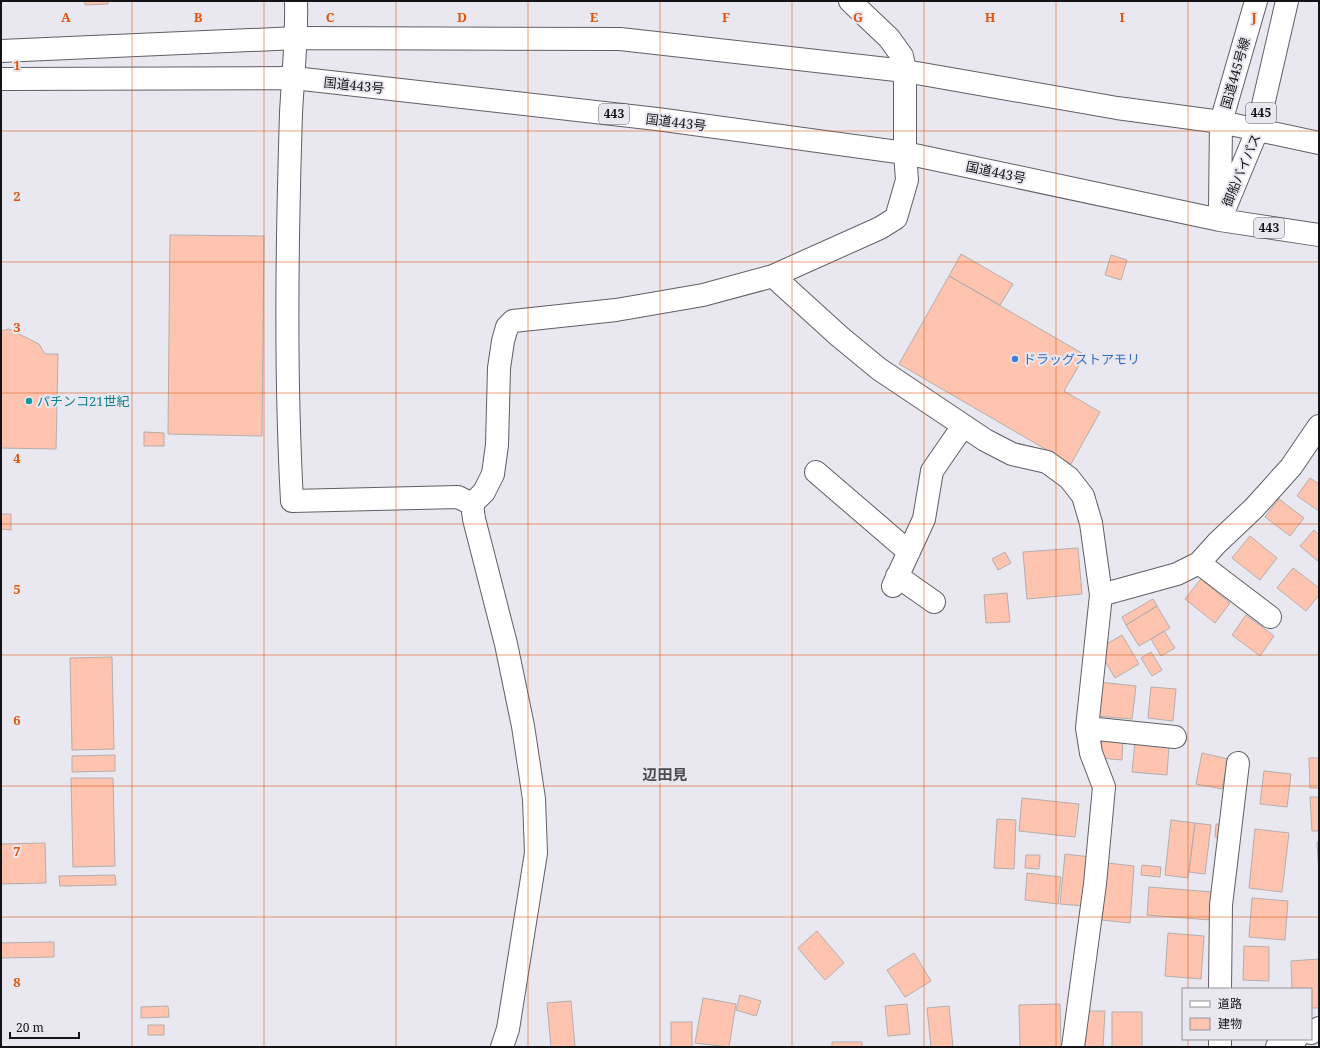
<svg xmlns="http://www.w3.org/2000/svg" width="1320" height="1048" viewBox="0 0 1320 1048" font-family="'Noto Serif','Noto Sans JP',serif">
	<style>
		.building { fill: #ffc4b0; stroke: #b5adab }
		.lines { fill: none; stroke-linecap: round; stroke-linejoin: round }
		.minor-casing { stroke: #605f65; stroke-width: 24 }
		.highway-casing { stroke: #605f65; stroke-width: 24 }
		.minor { stroke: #fff; stroke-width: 22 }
		.highway { stroke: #fff; stroke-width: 22 }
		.grid { fill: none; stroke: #dd560c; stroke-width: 1; stroke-opacity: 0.55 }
		.shop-dot { fill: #3f7fe0; stroke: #e9e7ef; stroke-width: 1.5 }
		.culture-dot { fill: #0f9aa8; stroke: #e9e7ef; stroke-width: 1.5 }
		.labels { text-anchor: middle; stroke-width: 4; stroke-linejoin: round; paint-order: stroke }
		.shield { fill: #e9e7ef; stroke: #545357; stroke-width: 1 }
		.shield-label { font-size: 12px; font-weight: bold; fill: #141416 }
		.street-label { font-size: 13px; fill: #141416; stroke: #e9e7ef }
		.shop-label { font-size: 13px; fill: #366cbe; stroke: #e9e7ef; text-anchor: start }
		.culture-label { font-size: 13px; fill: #0d838f; stroke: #e9e7ef; text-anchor: start }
		.quarter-label { font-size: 15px; font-weight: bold; fill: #4c4a50; stroke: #e9e7ef }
		.grid-label { font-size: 13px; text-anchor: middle; font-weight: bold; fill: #dd560c; stroke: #e9e7ef; stroke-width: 4; stroke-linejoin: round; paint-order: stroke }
	</style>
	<rect width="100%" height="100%" fill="#e9e7ef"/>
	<path class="building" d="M85 1H108V4L85 5Z
		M170 235 264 236 262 436 168 434Z
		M961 254 1013 284 1000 305 949 276Z
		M1111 255 1127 260 1121 280 1105 275Z
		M949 276 1085 355 1064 391 1100 412 1071 464 899 364Z
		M9 329 39 344 45 354H58L56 449 1 448V331Z
		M144 432 164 433V446H144Z
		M1310 478 1319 484V511L1297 496Z
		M1279 499 1304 518 1290 536 1265 517Z
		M1 514H11V530L1 529Z
		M1314 530 1319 535V562L1300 546Z
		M1250 536 1277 558 1260 580 1232 558Z
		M1078 548 1082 594 1027 599 1023 552Z
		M1005 552 1011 563 998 570 992 559Z
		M1293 568 1319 588V595L1306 611 1277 588Z
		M1201 579 1230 603 1215 623 1185 599Z
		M1007 593 1010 622 986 623 984 595Z
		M1153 599 1157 606 1126 625 1122 617Z
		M1157 606 1170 628 1139 646 1126 625Z
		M1246 615 1274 636 1260 656 1232 635Z
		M1164 631 1175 648 1161 656 1151 639Z
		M1122 635 1139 664 1115 678 1098 649Z
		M1151 652 1162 670 1152 676 1141 658Z
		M112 657 114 749 72 750 70 658Z
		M1099 682 1136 686 1132 719 1096 716Z
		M1151 687 1176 689 1173 721 1148 718Z
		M1102 737 1123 739 1122 760 1101 758Z
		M1135 742 1169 745 1167 775 1132 772Z
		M1202 753 1228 759 1222 789 1196 784Z
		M115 755V771L72 772V756Z
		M1309 758H1319V788H1310Z
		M1264 771 1291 774 1287 807 1260 804Z
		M71 778H113L115 866 73 867Z
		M1310 797H1319V831H1312Z
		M1022 798 1079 804 1075 837 1019 831Z
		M997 819 1016 820 1014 869 994 868Z
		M1171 820 1195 823 1188 878 1165 875Z
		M1195 823 1211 825 1205 874 1189 872Z
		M1216 824 1227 825 1225 838 1215 837Z
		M1255 829 1289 833 1282 892 1249 888Z
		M1317 842H1319V874Z
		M45 843 46 883 1 884V844Z
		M1065 854 1090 857 1085 906 1060 904Z
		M1026 855H1040L1039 869 1025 868Z
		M1107 863 1134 866 1130 923 1102 920Z
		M1142 865 1161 867 1160 877 1141 875Z
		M1027 873 1061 877 1058 904 1025 900Z
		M115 875 116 885 60 886 59 876Z
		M1149 887 1213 892 1211 920 1147 915Z
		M1252 898 1288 901 1285 940 1249 937Z
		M817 931 844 963 825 980 798 948Z
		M1168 933 1204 936 1201 979 1165 976Z
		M54 942V957L1 958V943Z
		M1244 946 1269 947V981L1243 980Z
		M914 953 931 981 905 997 887 970Z
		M1319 959V1008H1311V989H1292L1291 961Z
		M740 995 761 1001 756 1016 736 1010Z
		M703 998 736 1004 729 1047 695 1043Z
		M571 1001 575 1047H551L547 1003Z
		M907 1004 910 1034 888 1036 885 1006Z
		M1060 1004 1061 1047H1020L1019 1005Z
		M168 1006 169 1017 141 1018V1007Z
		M949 1006 953 1047H931L927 1008Z
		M1083 1011H1105L1103 1047H1081Z
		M1112 1012H1142V1047H1112Z
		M671 1022H692V1047H671Z
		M148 1025H164V1035H148Z
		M832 1042H862V1047H832Z"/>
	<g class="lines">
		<g class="minor-casing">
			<path id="minor" d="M296 1C297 39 293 76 291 113 287 243 285 372 292 501L458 497 472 504
				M850 1 889 38 902 56 905 71
				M773 276 839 336 879 369 985 440 1012 454 1047 462 1069 478 1083 496 1091 523 1101 595 1087 728 1091 753 1104 787 1095 884 1073 1047
				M816 472 909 552
				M1199 563 1270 617
				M897 576 934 602
				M893 586 924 519 932 471 963 426
				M1101 595 1177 574 1199 563 1217 543 1254 508 1291 467 1319 426
				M1087 728 1175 737
				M1220 989 1221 905 1238 763
				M1311 1033 1319 1028
				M502 1047 508 1029 536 853 534 799 523 726 506 644 474 519 472 504 484 492 493 474 497 445 499 368 503 341 507 327 513 321 616 310 703 295 773 276 880 228 896 218 907 180 905 153
				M1220 1047V1039
				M1277 1047 1296 1039"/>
		</g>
		<g class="highway-casing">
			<path id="highway" d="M1 51 297 38 620 39 905 71 1117 108 1221 122 1319 143
				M905 71V153
				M1 79 294 78 657 119 905 153 1220 220 1319 235
				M1220 209 1221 122 1256 1
				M1220 220 1257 131 1287 1"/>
		</g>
		<use href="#minor" class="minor"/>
		<use href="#highway" class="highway"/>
	</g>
	<path class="grid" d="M132 1V1047M264 1V1047M396 1V1047M528 1V1047M660 1V1047M792 1V1047M924 1V1047M1056 1V1047M1188 1V989M1 131H1319M1 262H1319M1 393H1319M1 524H1319M1 655H1319M1 786H1319M1 917H1319M1188 1039V1047"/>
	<circle class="shop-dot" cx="1015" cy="359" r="4"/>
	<circle class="culture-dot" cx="29" cy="401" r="4"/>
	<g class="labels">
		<g class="shield">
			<rect x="1246" y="103" width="30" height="20" rx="3"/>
			<rect x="599" y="104" width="30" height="20" rx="3"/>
			<rect x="1254" y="218" width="30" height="20" rx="3"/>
		</g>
		<g class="shield-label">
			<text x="1261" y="117">445</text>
			<text x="614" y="118">443</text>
			<text x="1269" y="232">443</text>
		</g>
		<g class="street-label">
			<text transform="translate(1235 73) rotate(-74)" y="5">国道445号線</text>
			<text transform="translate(354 85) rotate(6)" y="5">国道443号</text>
			<text transform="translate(676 122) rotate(7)" y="5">国道443号</text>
			<text transform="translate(1241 170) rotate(-67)" y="5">御船バイパス</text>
			<text transform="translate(996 172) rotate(12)" y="5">国道443号</text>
		</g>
		<g class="shop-label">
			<text x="1023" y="364">ドラッグストアモリ</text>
		</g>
		<g class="culture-label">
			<text x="37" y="406">パチンコ21世紀</text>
		</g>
		<g class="quarter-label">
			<text x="665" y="780">辺田見</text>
		</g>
	</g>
	<g class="grid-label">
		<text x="66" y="22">A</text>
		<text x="198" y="22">B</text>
		<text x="330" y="22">C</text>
		<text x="462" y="22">D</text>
		<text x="594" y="22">E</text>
		<text x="726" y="22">F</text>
		<text x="858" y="22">G</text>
		<text x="990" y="22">H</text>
		<text x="1122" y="22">I</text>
		<text x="1254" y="22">J</text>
		<text x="17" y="70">1</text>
		<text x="17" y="201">2</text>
		<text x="17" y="332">3</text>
		<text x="17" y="463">4</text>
		<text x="17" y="594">5</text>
		<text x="17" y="725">6</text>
		<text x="17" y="856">7</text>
		<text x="17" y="987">8</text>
	</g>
	<rect width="1320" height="1048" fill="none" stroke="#141416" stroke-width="4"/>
	<rect x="1182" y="988" width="130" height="52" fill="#e9e7ef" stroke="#949398"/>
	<rect x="1190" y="1001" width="20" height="6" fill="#ffffff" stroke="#949398"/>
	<text x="1218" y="1008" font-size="12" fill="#141416">道路</text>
	<rect x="1190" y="1018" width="20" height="12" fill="#ffc4b0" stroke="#949398"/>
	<text x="1218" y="1028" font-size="12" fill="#141416">建物</text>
	<path d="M10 1032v6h69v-6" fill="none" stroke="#141416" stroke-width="2"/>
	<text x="16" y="1032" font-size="12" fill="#141416" stroke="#e9e7ef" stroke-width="3" paint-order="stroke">20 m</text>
</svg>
